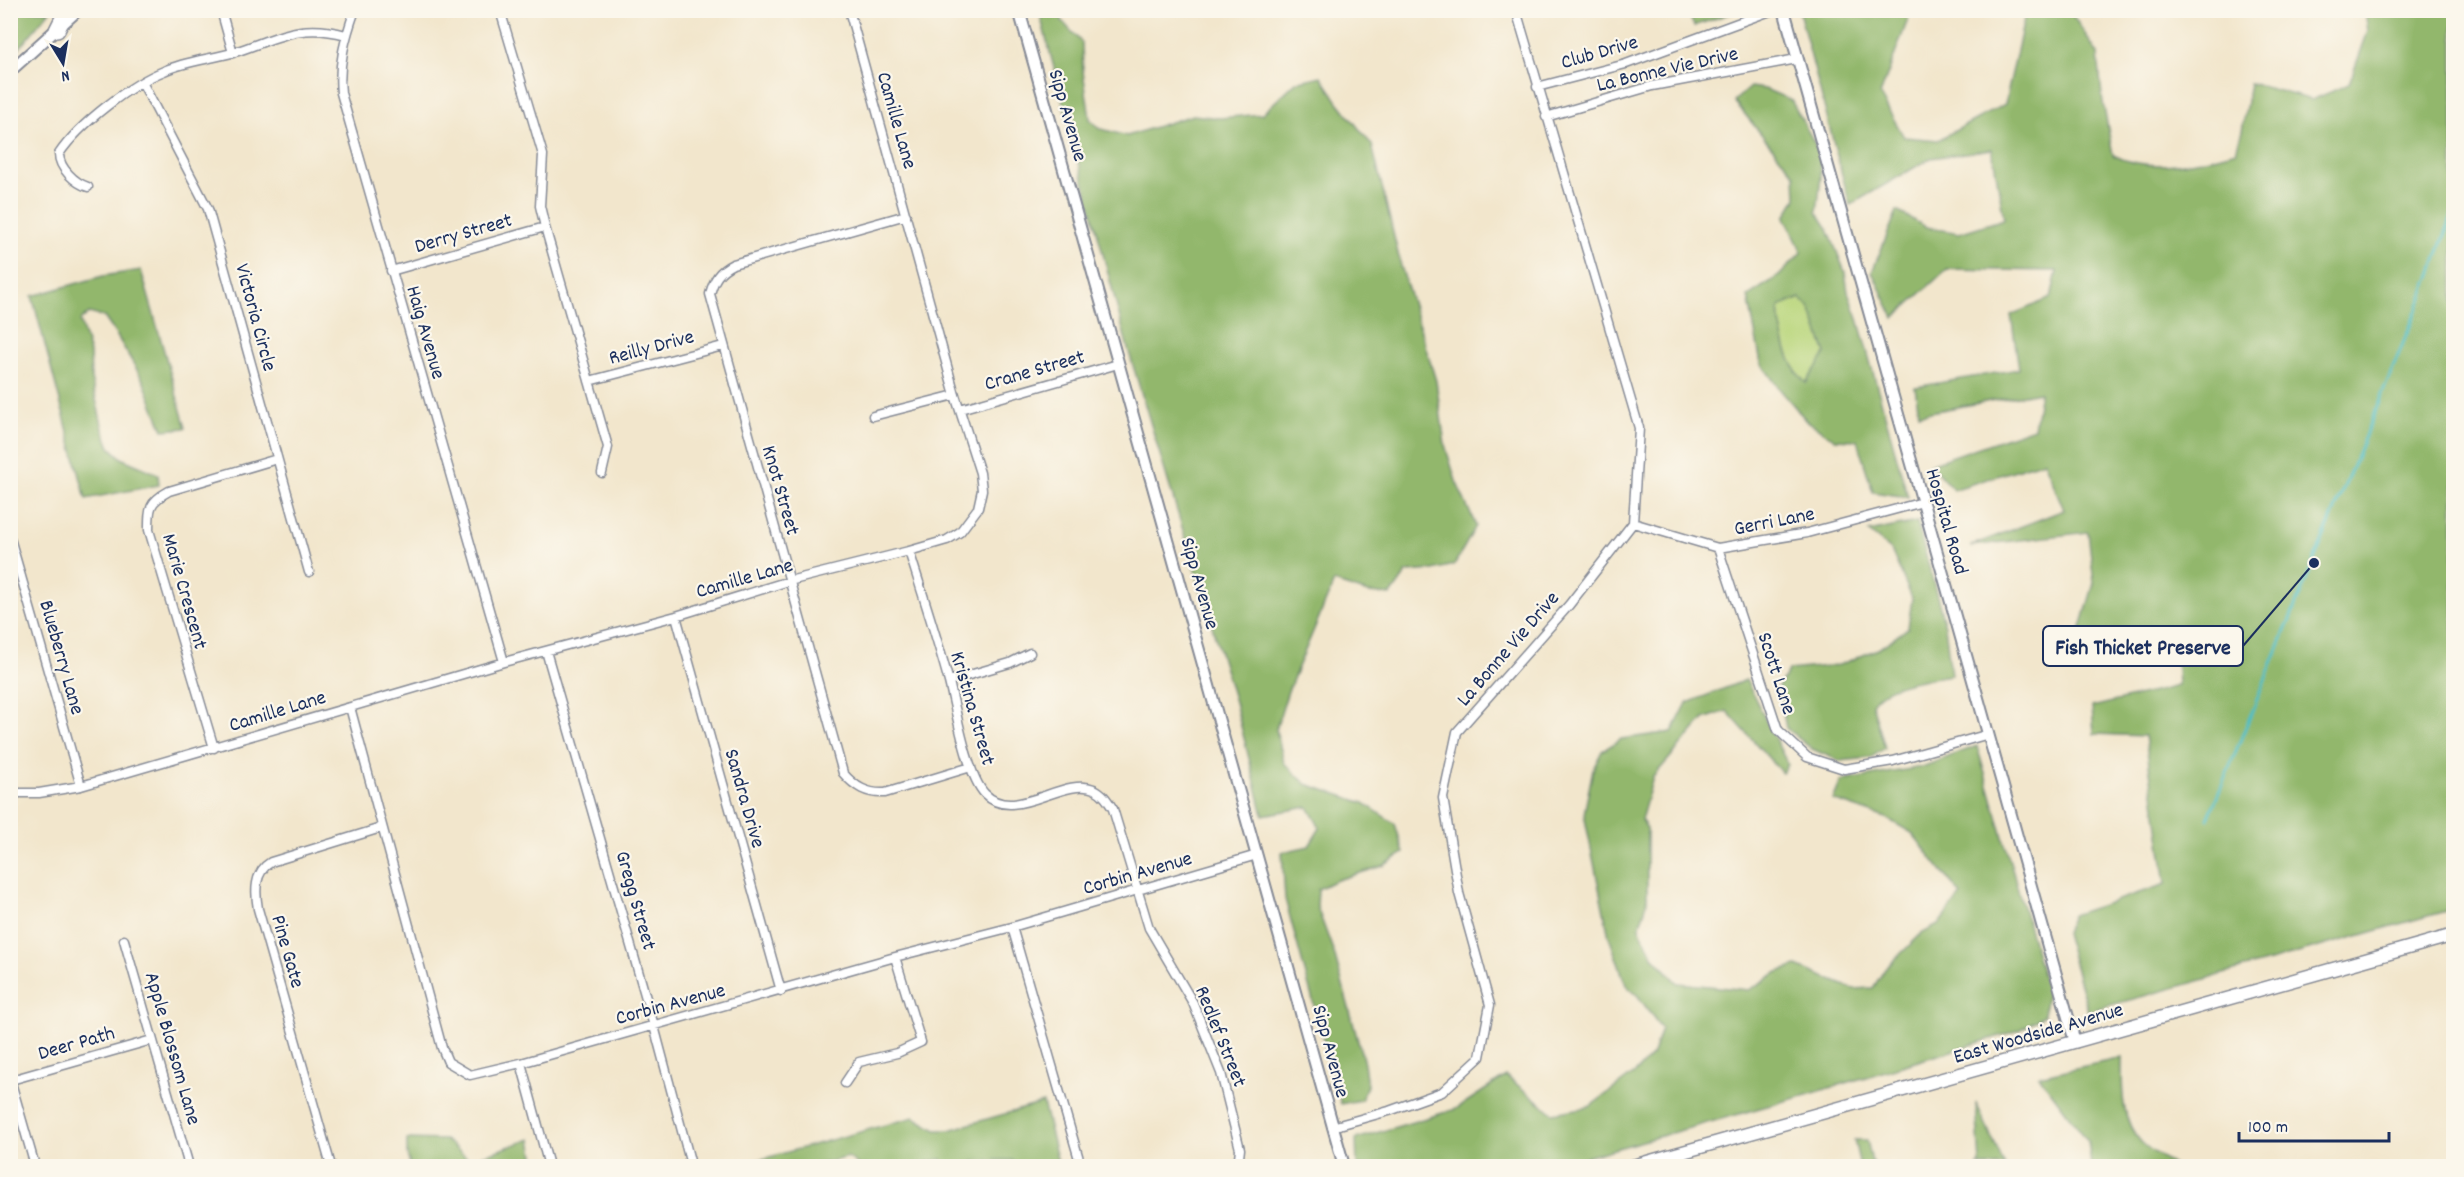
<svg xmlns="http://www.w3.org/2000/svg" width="2464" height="1177" viewBox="0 0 2464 1177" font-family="Dekko,sans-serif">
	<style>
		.green { fill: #b9d67c; stroke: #6a826d; stroke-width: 1.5 }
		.forest { fill: #92b76c; stroke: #567365; stroke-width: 1.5; fill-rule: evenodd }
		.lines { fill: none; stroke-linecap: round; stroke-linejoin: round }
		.stream { stroke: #4fbec5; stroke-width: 3 }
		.minor-casing { stroke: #868a95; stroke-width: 11 }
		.tertiary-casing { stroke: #868a95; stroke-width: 14 }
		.secondary-casing { stroke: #868a95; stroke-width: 15 }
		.motorway-casing { stroke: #868a95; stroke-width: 18 }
		.minor { stroke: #fff; stroke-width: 8 }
		.tertiary { stroke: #fff; stroke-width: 10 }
		.secondary { stroke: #fff; stroke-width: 12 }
		.motorway { stroke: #fff; stroke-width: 15 }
		.labels { text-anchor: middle; stroke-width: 4.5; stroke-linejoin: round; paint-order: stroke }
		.street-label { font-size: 21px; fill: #1b2f5e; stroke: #fbf7ec }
		.leader { fill: none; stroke: #1b2f5e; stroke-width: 2 }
		.callout-dot { fill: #1b2f5e; stroke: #fbf7ec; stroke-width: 2 }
		.callout { fill: #fbf7ec; stroke: #1b2f5e; stroke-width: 2 }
		.callout-label { font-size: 22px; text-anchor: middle; font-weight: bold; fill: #1b2f5e }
	</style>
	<rect width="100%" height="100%" fill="#fbf7ec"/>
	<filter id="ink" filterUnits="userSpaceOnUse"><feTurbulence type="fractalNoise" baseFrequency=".0167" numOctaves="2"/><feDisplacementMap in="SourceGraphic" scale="12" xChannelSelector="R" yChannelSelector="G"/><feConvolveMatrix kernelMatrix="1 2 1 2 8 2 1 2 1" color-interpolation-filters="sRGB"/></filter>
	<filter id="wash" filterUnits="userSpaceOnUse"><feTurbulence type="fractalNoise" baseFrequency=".008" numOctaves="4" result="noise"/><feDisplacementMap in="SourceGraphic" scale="24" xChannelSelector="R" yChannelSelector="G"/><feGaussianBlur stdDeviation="1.35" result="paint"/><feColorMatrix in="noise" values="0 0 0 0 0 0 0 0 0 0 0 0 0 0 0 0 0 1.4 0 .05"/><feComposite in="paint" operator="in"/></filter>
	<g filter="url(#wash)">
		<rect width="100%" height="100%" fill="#f2e6cc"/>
		<path class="green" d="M1800 298 1810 308 1826 353 1806 384C1788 366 1780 332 1779 307Z
			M977 1160H1012L1017 1166H966Z"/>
		<path class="forest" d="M11 10 50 11 11 58 10 11Z
			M1039 11H1061L1062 21 1082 43 1083 71 1090 119 1098 128 1127 136 1193 115 1220 118 1262 114 1296 82 1321 76 1338 102 1372 145 1401 266 1436 381 1445 445 1456 481 1476 526 1454 565 1433 570 1407 572 1391 595 1368 593 1334 582 1288 691 1276 729 1284 763 1306 784 1364 803 1395 824 1404 853 1383 866 1334 881 1318 889 1317 907 1334 953 1364 1063 1367 1086 1361 1100 1341 1104 1285 899 1282 852 1309 846 1320 828 1308 807 1263 815 1235 702 1128 349Z
			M1690 11V10L1737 11 1694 26 1688 13Z
			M1799 11H1911L1880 95 1904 137 1938 140 2005 104 2025 15 2028 11H2070L2098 54 2102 97 2113 155C2150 174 2198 162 2236 151L2242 131 2250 83 2312 100 2349 84 2368 31 2365 11H2453V909C2331 943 2210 979 2088 1011L2065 933 2072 915 2166 884 2145 736 2094 734 2092 707 2178 686 2175 631 2089 652 2076 645 2094 583 2088 532 1970 546 2064 510 2044 461 1953 490 1930 464 2034 428 2040 392 1919 414 1915 387 2019 369 2011 315 2051 298 2057 271 1947 269 1894 318 1872 272 1897 211 1926 227 1959 233 2004 219 1992 149 1931 158 1850 205Z
			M1750 87 1765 89 1791 100 1820 153 1821 178 1817 212 1827 227 1845 272 1848 292 1857 315 1908 497 1873 492 1857 440 1834 439 1806 420 1778 387 1761 363 1748 296 1779 276 1802 252 1785 217 1796 198 1795 175 1734 101ZM1800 298 1810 308 1826 353 1806 383C1788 366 1780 332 1779 307Z
			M141 270 186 428 163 430 143 380 117 336 104 317 89 313 80 321 90 353 91 379 103 429 110 447 123 459 158 474 159 485 86 499 32 296 103 276Z
			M1917 522 1945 626 1951 675C1928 679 1883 683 1872 704L1885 748 1870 758 1840 761 1812 749 1786 728 1778 687 1789 670 1839 665 1878 649 1908 628 1912 598 1891 550 1869 532Z
			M1746 680 1788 765 1782 773 1727 711 1704 719 1653 777 1641 820 1647 828V903L1639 928 1653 956 1678 983 1749 990 1778 972 1797 966 1853 989 1873 988 1885 969 1921 934 1938 925 1961 895 1912 833 1886 818 1833 800 1841 781 1922 767 1977 746 2047 991 2044 1015 2020 1030 1810 1094 1554 1166H1357L1356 1139 1456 1109 1506 1076 1553 1113 1589 1107 1636 1072 1653 1054 1661 1028 1638 996 1626 985 1609 937 1584 814 1593 769 1602 751 1621 739 1672 732 1687 703Z
			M2122 1058C2122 1087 2120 1121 2142 1143 2150 1151 2163 1158 2173 1165L2172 1166H2091L2088 1141 2039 1076Z
			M1043 1103 1059 1166H1017L1012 1160H977L966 1166H944L942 1159 906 1166H860L848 1157 813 1166H737L914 1117 936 1130H949Z
			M1976 1103 2005 1166H1978L1980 1164Z
			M407 1139 445 1140 470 1160 531 1139 536 1166H410L407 1154Z
			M1854 1140H1867L1873 1166H1860Z"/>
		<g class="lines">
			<path class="stream" d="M2208 819 2429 280 2454 210"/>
		</g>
	</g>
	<g filter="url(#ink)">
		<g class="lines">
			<g class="minor-casing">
				<path id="minor" d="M221 10 233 53
					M355 10C345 38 338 64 341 93L504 662
					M500 10 543 155 540 206 545 227 608 447 602 473
					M142 82 208 209 309 572
					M1537 87 1626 64 1773 10
					M1546 117 1652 86 1797 59
					M88 187C75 183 59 168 59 154 79 124 131 84 164 71 186 61 212 59 235 52 278 38 299 22 346 35
					M906 215 733 264C719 271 714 279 710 294L843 773C855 787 867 794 885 793L971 767
					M391 271 545 227
					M589 381 723 346
					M960 409 1118 364
					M873 416 955 395
					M1633 523 1718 548 1807 533 1923 502
					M10 538 81 786
					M1718 548 1778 730 1807 757 1844 769 1893 761 1989 734
					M909 551C923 595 937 638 949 682 956 709 967 776 985 794 1014 824 1063 776 1094 789 1103 793 1108 801 1113 809L1149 928 1193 1003 1221 1073 1240 1149 1238 1166
					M676 616 781 991
					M546 651 654 1026 690 1161
					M949 681 1010 663 1030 653
					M350 707 442 1048 448 1062 470 1075 521 1063 895 957 1012 927 1257 855
					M214 748 149 530C149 508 149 502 169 491L277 459
					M10 793H39L81 786 504 662 676 616 789 581 909 551 947 540 960 532 978 508 982 490 980 473 955 395 849 10
					M1012 927 1081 1166
					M124 940 189 1166
					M521 1063 549 1166
					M10 1079 35 1166
					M11 1080 152 1040
					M845 1083 859 1062 897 1053 921 1042 895 957
					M1332 1127 1389 1111 1442 1092 1480 1057 1490 1005 1459 893 1443 798 1457 732 1569 605 1633 523 1639 428 1516 10
					M331 1166 258 909C255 892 254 872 271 862L381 828"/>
			</g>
			<g class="tertiary-casing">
				<path id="tertiary" d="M1019 10 1344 1166
					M1784 10 2075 1042
					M10 71 78 10"/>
			</g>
			<g class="secondary-casing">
				<path id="secondary" d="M1633 1166 2454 935"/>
			</g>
			<g class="motorway-casing">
				<path id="motorway" d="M57 30 67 10"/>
			</g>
			<use href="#minor" class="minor"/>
			<use href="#tertiary" class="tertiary"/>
			<use href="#secondary" class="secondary"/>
			<use href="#motorway" class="motorway"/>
		</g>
	</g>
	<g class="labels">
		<g class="street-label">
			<text transform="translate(1599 51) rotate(-16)" y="7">Club Drive</text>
			<text transform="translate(1667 68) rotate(-13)" y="7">La Bonne Vie Drive</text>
			<text transform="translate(1069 115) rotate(74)" y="7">Sipp Avenue</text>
			<text transform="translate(898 120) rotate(74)" y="7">Camille Lane</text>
			<text transform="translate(463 232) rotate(-16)" y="7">Derry Street</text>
			<text transform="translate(257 317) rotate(75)" y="7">Victoria Circle</text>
			<text transform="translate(427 332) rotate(74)" y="7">Haig Avenue</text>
			<text transform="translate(651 346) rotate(-15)" y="7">Reilly Drive</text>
			<text transform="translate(1034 369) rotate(-16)" y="7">Crane Street</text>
			<text transform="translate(782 490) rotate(74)" y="7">Knot Street</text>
			<text transform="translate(1774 520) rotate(-11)" y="7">Gerri Lane</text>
			<text transform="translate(1948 521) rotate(74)" y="7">Hospital Road</text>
			<text transform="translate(744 577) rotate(-16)" y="7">Camille Lane</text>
			<text transform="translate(1201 583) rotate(74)" y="7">Sipp Avenue</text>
			<text transform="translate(186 591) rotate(74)" y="7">Marie Crescent</text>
			<text transform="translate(1507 648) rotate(-49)" y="7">La Bonne Vie Drive</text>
			<text transform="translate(63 657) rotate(74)" y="7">Blueberry Lane</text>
			<text transform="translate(1778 673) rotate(72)" y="7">Scott Lane</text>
			<text transform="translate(974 708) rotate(74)" y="7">Kristina Street</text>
			<text transform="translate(277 710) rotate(-17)" y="7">Camille Lane</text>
			<text transform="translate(746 798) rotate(74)" y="7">Sandra Drive</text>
			<text transform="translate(1137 872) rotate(-16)" y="7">Corbin Avenue</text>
			<text transform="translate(637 900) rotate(74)" y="7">Gregg Street</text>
			<text transform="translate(289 951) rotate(74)" y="7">Pine Gate</text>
			<text transform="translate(670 1003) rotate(-15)" y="7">Corbin Avenue</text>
			<text transform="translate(2038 1032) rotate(-16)" y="7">East Woodside Avenue</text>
			<text transform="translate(1222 1036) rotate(68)" y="7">Redlef Street</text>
			<text transform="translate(76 1042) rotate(-16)" y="7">Deer Path</text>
			<text transform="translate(174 1048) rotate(74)" y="7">Apple Blossom Lane</text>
			<text transform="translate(1332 1051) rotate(75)" y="7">Sipp Avenue</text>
		</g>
	</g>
	<path class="leader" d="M2314 563L2243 646"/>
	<circle class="callout-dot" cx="2314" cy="563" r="6"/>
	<rect class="callout" x="2043" y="626" width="200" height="40" rx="6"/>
	<g class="callout-label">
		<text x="2143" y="654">Fish Thicket Preserve</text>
	</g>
	<rect width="2464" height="1177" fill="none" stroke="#fbf7ec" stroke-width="36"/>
	<g transform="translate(63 63) rotate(169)" stroke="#fbf7ec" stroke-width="4.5" paint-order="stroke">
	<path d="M0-4.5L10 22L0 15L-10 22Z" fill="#1b2f5e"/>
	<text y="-9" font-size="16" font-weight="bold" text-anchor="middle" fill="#1b2f5e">N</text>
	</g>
	<path d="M2239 1132v9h150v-9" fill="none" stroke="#1b2f5e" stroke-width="3"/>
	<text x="2248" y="1132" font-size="18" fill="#1b2f5e" stroke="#fbf7ec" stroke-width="4.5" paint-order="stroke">100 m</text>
</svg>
